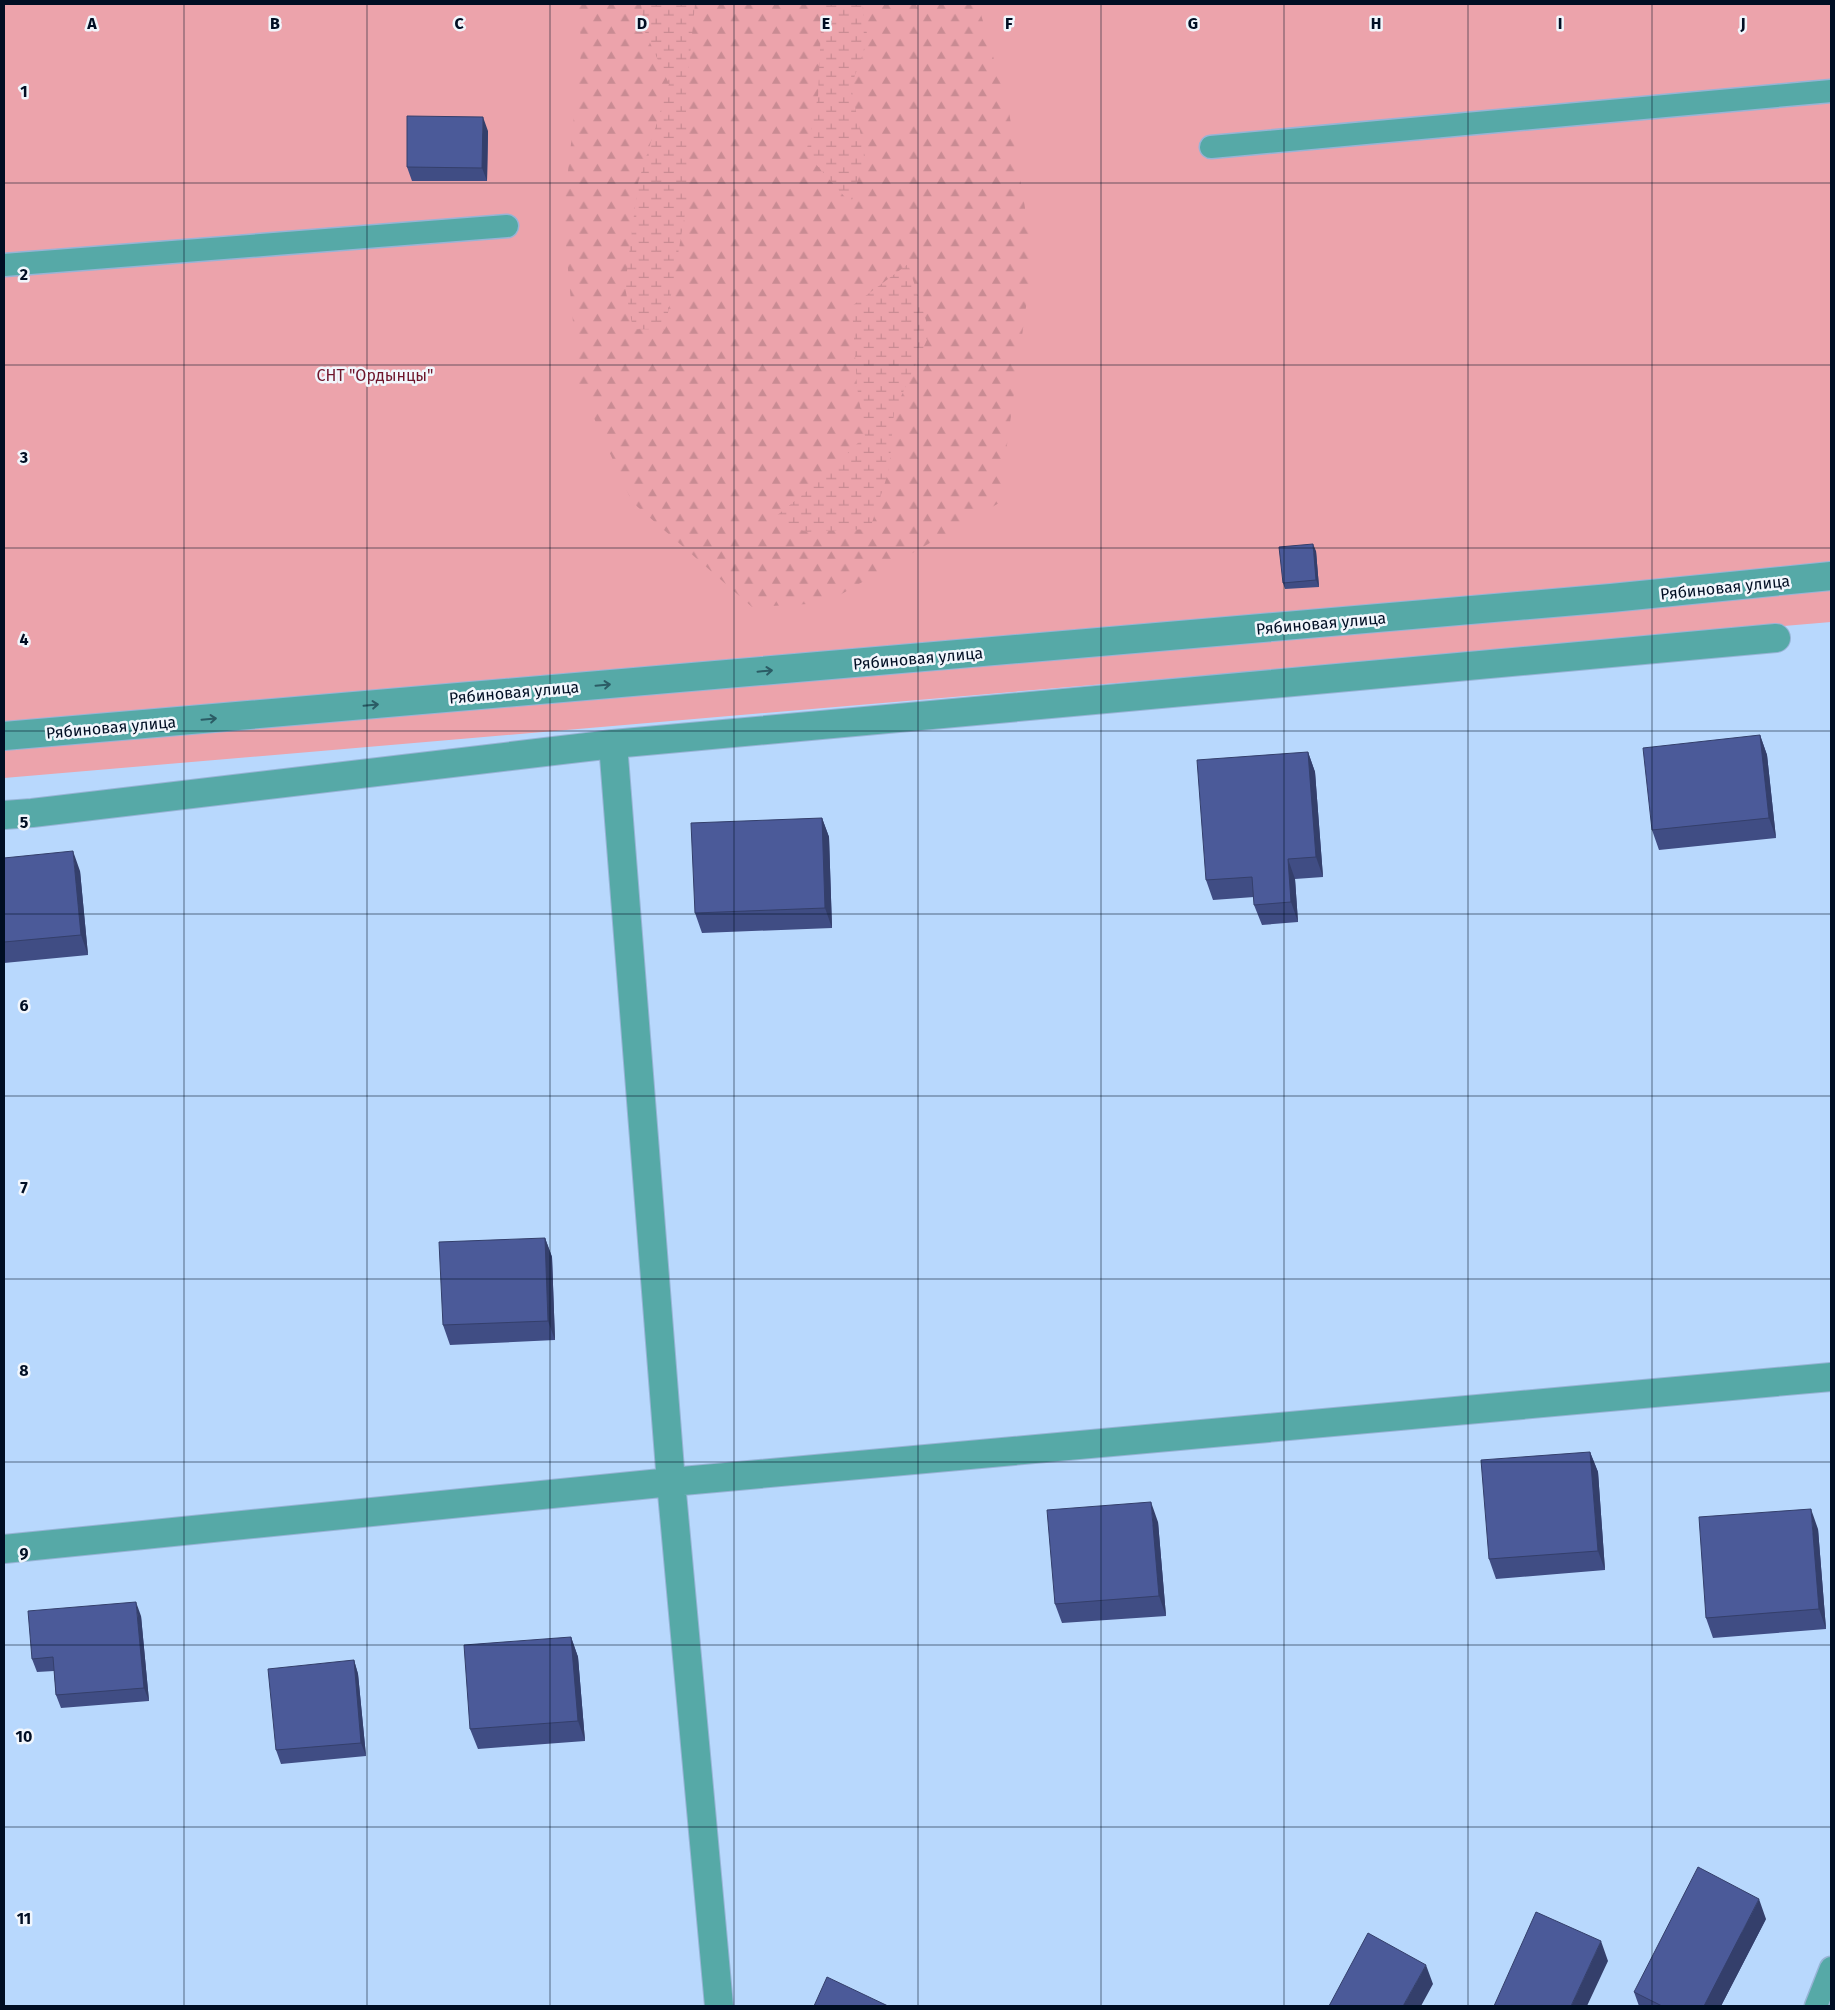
<svg xmlns="http://www.w3.org/2000/svg" width="1835" height="2010" viewBox="0 0 1835 2010" font-family="'Fira Sans',sans-serif">
	<style>
		.green { fill: #eca3ab }
		.forest { fill: url(#forest-firs) }
		.wetland { fill: url(#wetland-marsh) }
		.lines { fill: none; stroke-linecap: round; stroke-linejoin: round }
		.lane-casing { stroke: #97b4d6; stroke-width: 25 }
		.street-casing { stroke: #97b4d6; stroke-width: 30 }
		.lane { stroke: #56a9a7; stroke-width: 22 }
		.street { stroke: #56a9a7; stroke-width: 28 }
		.wall { fill: #404d84 }
		.shaded-wall { fill: #343f6b }
		.building { fill: #4b5a99; stroke: #343f6b }
		.oneway { stroke: #2b5c65 }
		.grid { fill: none; stroke: #000e23; stroke-width: 1; stroke-opacity: 0.55 }
		.labels { text-anchor: middle; stroke-width: 5; stroke-linejoin: round; paint-order: stroke }
		.park-label { font-size: 16px; fill: #6e152b; stroke: #f1f6fc }
		.street-label { font-size: 16px; fill: #000e23; stroke: #f1f6fc }
		.grid-label { font-size: 16px; text-anchor: middle; font-weight: bold; fill: #000e23; stroke: #f1f6fc; stroke-width: 5; stroke-linejoin: round; paint-order: stroke }
	</style>
	<defs>
		<pattern id="forest-firs" width="22" height="20" patternUnits="userSpaceOnUse" patternTransform="scale(1.25)"><rect width="22" height="20" fill="#eca3ab"/><path d="M5 1l3.5 6h-7zM16 11l3.5 6h-7z" fill="#c98b93"/></pattern>
		<pattern id="wetland-marsh" width="20" height="14" patternUnits="userSpaceOnUse" patternTransform="scale(1.25)"><rect width="20" height="14" fill="#eca3ab"/><path d="M1 5h8M5 5V1M11 12h8M15 12V8" fill="none" stroke="#c98b93"/></pattern>
	</defs>
	<rect width="100%" height="100%" fill="#b8d8fd"/>
	<path class="green" d="M4 4H1831V622L4 778Z"/>
	<path class="forest" d="M575 4H978L1009 112 1033 256 999 503 826 603 752 607 632 502 579 385 563 217 582 43Z"/>
	<path class="wetland" d="M641 4H695L686 97 688 196 665 330 633 329 625 287 638 183 669 84 645 32Z
		M822 4H862L868 40 851 86 865 156 851 204 806 153 818 96Z
		M908 264 930 333 894 412 889 470 870 529 805 532 775 517 818 482 865 436 857 387 852 306Z"/>
	<g class="lines">
		<g class="lane-casing">
			<path id="lane" d="M1211 147 1831 91
				M4 265 507 226
				M1816 2006 1831 1968"/>
		</g>
		<g class="street-casing">
			<path id="street" d="M4 736 1611 598 1831 576
				M613 744 671 1482 719 2006
				M4 815 32 813 613 744 1776 638
				M4 1549 671 1482 1831 1377"/>
		</g>
		<use href="#lane" class="lane"/>
		<use href="#street" class="street"/>
	</g>
	<path class="wall" d="M488 131 487 181H412L407 167Z
		M1316 551 1319 587 1285 589 1283 583Z
		M1760 735 1767 755 1776 838 1659 850 1652 830Z
		M1308 752 1315 772 1323 877 1295 879 1298 922 1262 925 1254 905V897L1213 900 1206 880Z
		M822 818 829 837 832 928 702 933 695 913Z
		M4 858 80 871 88 955 4 963Z
		M545 1238 552 1257 555 1340 450 1345 443 1325Z
		M1590 1452 1598 1472 1605 1570 1496 1579 1489 1559Z
		M1158 1522 1166 1616 1062 1623 1055 1604Z
		M1818 1529 1826 1629 1713 1638 1706 1618Z
		M141 1616 149 1701 61 1708 56 1695 54 1671 37 1672 32 1659Z
		M571 1637 578 1657 585 1741 478 1749 470 1729Z
		M354 1660 358 1674 366 1756 281 1764 276 1750Z
		M1766 1919 1721 2006H1639L1634 1992Z"/>
	<path class="shaded-wall" d="M483 117 488 131 487 181 482 168Z
		M1313 544 1316 551 1319 587 1316 580Z
		M1760 735 1767 755 1776 838 1769 818Z
		M1308 752 1315 772 1323 877 1316 857Z
		M822 818 829 837 832 928 825 908Z
		M73 851 80 871 88 955 81 935Z
		M1288 859 1295 879 1298 922 1291 902Z
		M545 1238 552 1257 555 1340 548 1321Z
		M1590 1452 1598 1472 1605 1570 1598 1551Z
		M1151 1502 1158 1522 1166 1616 1159 1596Z
		M1811 1509 1818 1529 1826 1629 1819 1609Z
		M136 1602 141 1616 149 1701 144 1688Z
		M571 1637 578 1657 585 1741 578 1721Z
		M354 1660 358 1674 366 1756 361 1743Z
		M1759 1899 1766 1919 1721 2006H1704Z
		M1601 1941 1608 1961 1587 2006H1571Z
		M1426 1965 1433 1984 1421 2006H1403Z"/>
	<path class="building" d="M407 116 483 117 482 168 407 167Z
		M1313 544 1316 580 1283 583 1279 547Z
		M1760 735 1769 818 1652 830 1643 748Z
		M1308 752 1316 857 1288 859 1291 902 1254 905 1252 877 1206 880 1197 760Z
		M822 818 825 908 695 913 691 823Z
		M73 851 81 935 4 942V858Z
		M545 1238 548 1321 443 1325 439 1242Z
		M1590 1452 1598 1551 1489 1559 1481 1460Z
		M1151 1502 1159 1596 1055 1604 1047 1510Z
		M1811 1509 1819 1609 1706 1618 1699 1517Z
		M136 1602 144 1688 56 1695 53 1657 32 1659 28 1611Z
		M571 1637 578 1721 470 1729 464 1645Z
		M354 1660 361 1743 276 1750 268 1669Z
		M1698 1867 1759 1899 1704 2006H1662L1634 1992Z
		M1536 1912 1601 1941 1571 2006H1494Z
		M1368 1933 1426 1965 1403 2006H1329Z
		M827 1977 888 2006H814Z"/>
	<defs><path id="oneway-shaft" d="M-6 0H5M1.5-3L5.5 0L1.5 3" fill="none" stroke-width="1.6" stroke-linecap="round" stroke-linejoin="round" transform="scale(1.25)"/></defs>
	<g class="oneway">
		<use href="#oneway-shaft" transform="translate(765 671) rotate(-5)"/>
		<use href="#oneway-shaft" transform="translate(603 685) rotate(-5)"/>
		<use href="#oneway-shaft" transform="translate(371 705) rotate(-5)"/>
		<use href="#oneway-shaft" transform="translate(209 719) rotate(-5)"/>
	</g>
	<path class="grid" d="M184 4V2006M367 4V2006M550 4V2006M734 4V2006M918 4V2006M1101 4V2006M1284 4V2006M1468 4V2006M1652 4V2006M4 183H1831M4 365H1831M4 548H1831M4 731H1831M4 914H1831M4 1096H1831M4 1279H1831M4 1462H1831M4 1645H1831M4 1827H1831"/>
	<g class="labels">
		<g class="park-label">
			<text x="375" y="381">СНТ "Ордынцы"</text>
		</g>
		<g class="street-label">
			<text transform="translate(1725 587) rotate(-6)" y="6">Рябиновая улица</text>
			<text transform="translate(1321 623) rotate(-5)" y="6">Рябиновая улица</text>
			<text transform="translate(918 658) rotate(-5)" y="6">Рябиновая улица</text>
			<text transform="translate(514 692) rotate(-5)" y="6">Рябиновая улица</text>
			<text transform="translate(111 727) rotate(-5)" y="6">Рябиновая улица</text>
		</g>
	</g>
	<g class="grid-label">
		<text x="92" y="29">A</text>
		<text x="275" y="29">B</text>
		<text x="459" y="29">C</text>
		<text x="642" y="29">D</text>
		<text x="826" y="29">E</text>
		<text x="1009" y="29">F</text>
		<text x="1193" y="29">G</text>
		<text x="1376" y="29">H</text>
		<text x="1560" y="29">I</text>
		<text x="1743" y="29">J</text>
		<text x="24" y="97">1</text>
		<text x="24" y="280">2</text>
		<text x="24" y="463">3</text>
		<text x="24" y="645">4</text>
		<text x="24" y="828">5</text>
		<text x="24" y="1011">6</text>
		<text x="24" y="1193">7</text>
		<text x="24" y="1376">8</text>
		<text x="24" y="1559">9</text>
		<text x="24" y="1742">10</text>
		<text x="24" y="1924">11</text>
	</g>
	<rect width="1835" height="2010" fill="none" stroke="#000e23" stroke-width="10"/>
</svg>
